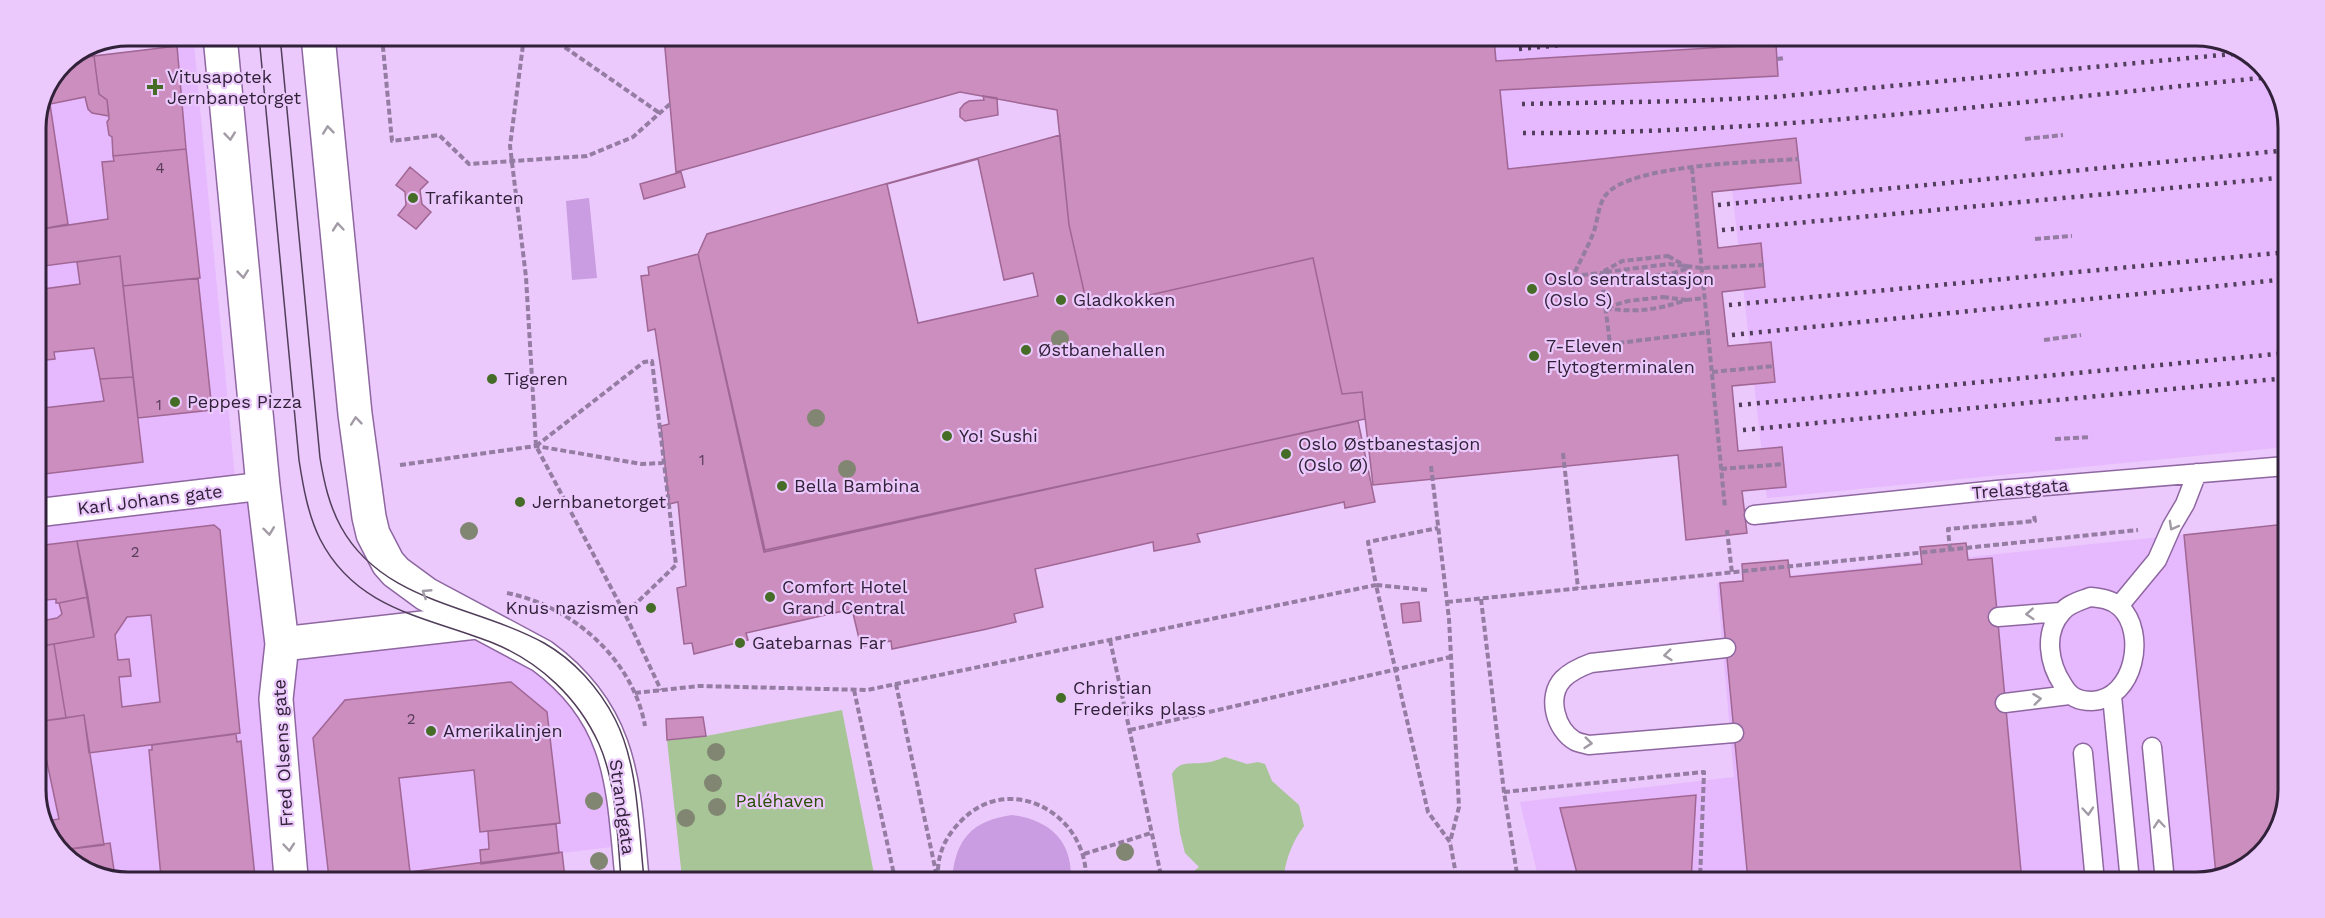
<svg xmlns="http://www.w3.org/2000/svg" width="2325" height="918" viewBox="0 0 2325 918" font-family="'Work Sans',sans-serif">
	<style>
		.built { fill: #e6b8fe }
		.green { fill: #a8c597 }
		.water { fill: #ca9ce1 }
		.building { fill: #cb8ebe; stroke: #a06694; stroke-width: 1.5; fill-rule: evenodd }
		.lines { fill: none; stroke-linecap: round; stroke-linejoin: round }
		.service-casing { stroke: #8e67a1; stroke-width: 21 }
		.pedestrian-casing { stroke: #8e67a1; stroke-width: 30 }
		.minor-casing { stroke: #8e67a1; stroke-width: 36 }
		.path { stroke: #957ca2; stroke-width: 4; stroke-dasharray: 6 3; stroke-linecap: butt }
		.service { stroke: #fff; stroke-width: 18 }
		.pedestrian { stroke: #fff; stroke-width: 27 }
		.minor { stroke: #fff; stroke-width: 33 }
		.tram { stroke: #513e5a; stroke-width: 1.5 }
		.rail { stroke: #513e5a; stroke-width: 4.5; stroke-dasharray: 3 6; stroke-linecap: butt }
		.tree { fill: #808672 }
		.oneway { stroke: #a29ba6 }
		.poi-dot { fill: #456d28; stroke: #ebc9fc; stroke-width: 2 }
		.labels { text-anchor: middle; stroke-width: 4.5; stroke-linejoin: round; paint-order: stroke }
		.number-label { font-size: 15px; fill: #583c5a }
		.poi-label { font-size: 18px; fill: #312139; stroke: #ebc9fc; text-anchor: start }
		.street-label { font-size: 18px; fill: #312139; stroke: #ebc9fc }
		.park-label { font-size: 18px; fill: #284f01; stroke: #ebc9fc }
		.rim { fill: none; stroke: #312139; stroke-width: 3 }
	</style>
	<rect width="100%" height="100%" fill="#ebc9fc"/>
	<path class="built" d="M1480 39 2226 41 2270 72 2289 123 2287 447 1767 498 1727 145 1493 170Z
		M194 44 236 489 253 488 282 643 476 622 583 693 629 845 409 871 338 878 99 877 55 845 36 795V722L66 717 54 644 36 647V123L63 63 79 57Z
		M2286 524 2284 819 2252 863 2196 882 1539 880 1520 802 1734 777 1717 583Z"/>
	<path class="green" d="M842 710 875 879 682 878 667 740 706 736Z
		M1225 757 1247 764 1258 762 1265 764 1272 781 1299 805 1304 826C1293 841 1287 856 1284 874H1278L1263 880H1197L1194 871 1199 867 1185 853 1180 833 1172 774C1179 761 1189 764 1201 763 1208 763 1218 760 1225 757Z"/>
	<path class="water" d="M589 198 597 278 572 280 566 201Z
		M1012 815C1049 820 1072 840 1071 879H952C956 838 972 821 1012 815Z"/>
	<path class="building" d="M664 37 1494 39 1496 61 1776 44 1778 76 1500 90 1508 169 1796 138 1801 183 1712 192 1718 248 1761 243 1765 287 1722 292 1728 346 1771 342 1775 382 1732 386 1738 451 1782 447 1786 487 1742 491 1747 533 1686 540 1678 455 1373 485 1362 392 1342 394 1313 258 1088 309 1069 225 1057 110 960 92 676 172Z
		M177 46 186 149 113 156 112 137 109 135 107 122 109 119 107 100 99 94 94 56Z
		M94 56 99 94 107 100 109 116 92 113 88 109 85 97 50 104 68 224 36 230V123L63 63Z
		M983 96 997 98 998 115 965 121 960 117V109L964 104 969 101 984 100Z
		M1060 135 1069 225 1088 309 1313 258 1342 394 1362 392 1365 419 764 552 698 254 707 234Z
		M186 149 200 278 123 286 120 256 36 267V230L108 219 102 162 114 161 113 156Z
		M978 159 1004 280 1033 273 1038 296 918 323 887 184Z
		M410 167 428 182 420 190 422 204 431 212 416 229 398 215 406 205 405 192 396 185Z
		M681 172 685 187 644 199 640 184Z
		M698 254 765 550 1358 421 1375 502 1345 508 1344 502 1197 534 1200 542 1154 551 1153 542 1035 569 1043 607 1014 614 1016 622 987 629 892 649 891 641 861 647 852 609 746 633 748 640 694 654 692 643 684 644 677 588 686 586 678 502 669 504 661 426 669 424 655 329 648 331 641 276 649 275 648 267Z
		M120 256 133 377 100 379 94 348 54 352 55 359 36 361V290L80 284 77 262Z
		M198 278 212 410 138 418 123 286Z
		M133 377 143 462 36 475V399L43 408 104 401 100 379Z
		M2286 524 2284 819 2252 863 2216 875 2184 535Z
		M214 525 220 530 240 733 89 753 84 715 66 718 54 644 94 637 77 541ZM151 615 160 702 122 707 119 677 131 676 129 659 118 660 115 635 127 617Z
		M77 541 88 597 59 603H56V599L36 601V546Z
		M1966 543 1968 560 1992 558 2022 882 1748 881 1720 583 1743 581 1742 564 1788 560 1790 577 1922 564 1920 547Z
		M88 597 94 637 36 647V622L57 618 62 614 59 603Z
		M1419 602 1421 621 1403 623 1401 604Z
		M54 644 66 718 36 722V647Z
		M511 682 547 712 560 823 480 832 474 770 399 778 410 872 329 878 313 738 345 700Z
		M84 715 104 845 62 850 55 845 46 821 59 819 45 753 36 755V722Z
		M703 717 706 736 667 740 666 719Z
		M236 734 237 742 241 741 255 877H161L149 750H152V745Z
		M1696 795 1691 881H1579L1560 808Z
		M556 824 559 853 481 864 480 850 489 849 488 831Z
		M110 843 115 877H99L62 850Z
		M562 852 565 878H338L410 872Z"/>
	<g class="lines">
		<g class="service-casing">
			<path id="service" d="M1754 515 1997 490 2286 466
				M2090 597C2100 598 2111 599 2120 607 2147 632 2135 699 2092 701 2078 701 2070 697 2063 685 2049 664 2043 633 2062 612 2068 604 2080 601 2090 597Z
				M2119 606 2157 560 2172 526 2185 504 2197 473
				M1998 617 2061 612
				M1726 648 1591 663C1580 667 1571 671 1563 679 1546 697 1556 730 1575 741 1579 743 1585 744 1589 745L1734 733
				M2112 696 2130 882
				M2005 703 2069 695
				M2152 747 2165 882
				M2083 753 2095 882"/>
		</g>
		<g class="pedestrian-casing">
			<path id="pedestrian" d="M36 513 263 486"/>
		</g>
		<g class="minor-casing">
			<path id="minor" d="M220 36 263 486 282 644 276 699 291 877
				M318 36 355 414 369 517 373 534 388 563 396 572 426 594 542 656C624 716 623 786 632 878
				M282 644 476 622"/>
		</g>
		<path class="path" d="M382 37 392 141 439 135 469 164 587 156 633 137 670 104
			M524 37 510 146 526 277 536 446 625 614 661 690
			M550 37 661 114
			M1777 59 1784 58
			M2025 139 2063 135
			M1692 168 1725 508
			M2035 239 2072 236
			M1668 256 1689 268 1670 274 1625 279 1601 273 1622 261Z
			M1575 272C1581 259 1589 245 1594 231 1598 219 1598 206 1605 196 1627 164 1759 162 1799 159
			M1606 272 1669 264 1702 268 1764 265
			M1582 275 1601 273 1610 344 1708 332
			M1663 297 1686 300C1657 310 1635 313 1605 308L1628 301Z
			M1686 300 1705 298
			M2044 340 2081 335
			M1712 372 1774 366
			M2055 439 2091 437
			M536 446 644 362 652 361 676 565 625 614
			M1563 453 1578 588
			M400 465 536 446 642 464 662 463
			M1431 466 1449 619 1459 807 1450 842
			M1721 469 1784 464
			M1727 530 1732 573
			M1950 550 1948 529 2035 521 2034 516
			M1427 590 1376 585 1428 812 1450 842 1457 880
			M507 593C572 606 633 659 645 726
			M1481 599 1504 792 1518 880
			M1447 602 2138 530
			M1110 640 1162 880
			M896 684 937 877
			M854 690 895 879
			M635 693 699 686 867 690 1376 585 1368 542 1438 528
			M1130 730 1450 657
			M1504 792 1704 772 1700 881
			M1084 854 1151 833
			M937 879C938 872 938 863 940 856 943 843 951 831 961 821 1009 771 1087 813 1086 879"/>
		<use href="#service" class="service"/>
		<use href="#pedestrian" class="pedestrian"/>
		<use href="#minor" class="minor"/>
		<path class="tram" d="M259 36 299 460C303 486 308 515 320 539 356 610 427 617 493 643 540 662 578 698 599 744 617 785 617 835 621 878
			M280 36 320 458C324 482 329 505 341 527 383 603 475 605 544 643 574 660 599 688 615 719 639 766 638 826 644 878"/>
		<path class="rail" d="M1519 49 1613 40
			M1522 104 1688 101 1774 97 2243 53
			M1523 133C1773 134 2023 101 2271 77
			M1718 205 2289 150
			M1722 230 2288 177
			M1729 305 2288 252
			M1732 335 2288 279
			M1739 405 2287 353
			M1743 430 2287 378"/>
	</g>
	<g class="tree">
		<circle cx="1060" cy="339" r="9"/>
		<circle cx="816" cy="418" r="9"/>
		<circle cx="847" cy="469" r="9"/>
		<circle cx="469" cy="531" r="9"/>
		<circle cx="716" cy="752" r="9"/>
		<circle cx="713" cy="783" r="9"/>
		<circle cx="594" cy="801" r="9"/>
		<circle cx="717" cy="807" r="9"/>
		<circle cx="686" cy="818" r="9"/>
		<circle cx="1125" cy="852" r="9"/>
		<circle cx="599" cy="861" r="9"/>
	</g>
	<defs><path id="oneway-chevron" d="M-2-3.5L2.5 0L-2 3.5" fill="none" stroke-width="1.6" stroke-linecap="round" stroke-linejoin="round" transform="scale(1.5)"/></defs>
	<g class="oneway">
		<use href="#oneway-chevron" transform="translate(328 130) rotate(-96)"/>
		<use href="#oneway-chevron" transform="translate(230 136) rotate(84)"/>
		<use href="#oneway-chevron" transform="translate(338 227) rotate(-95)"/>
		<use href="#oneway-chevron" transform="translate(243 274) rotate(84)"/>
		<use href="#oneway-chevron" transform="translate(356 421) rotate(-96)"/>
		<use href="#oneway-chevron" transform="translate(2173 526) rotate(119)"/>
		<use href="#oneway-chevron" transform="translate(269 531) rotate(83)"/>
		<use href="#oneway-chevron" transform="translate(426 593) rotate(-147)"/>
		<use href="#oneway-chevron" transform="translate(2030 614) rotate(176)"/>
		<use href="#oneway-chevron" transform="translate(1668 655) rotate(174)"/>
		<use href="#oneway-chevron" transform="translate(2037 699) rotate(-7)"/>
		<use href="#oneway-chevron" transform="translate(1588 743) rotate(6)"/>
		<use href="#oneway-chevron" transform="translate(2088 811) rotate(85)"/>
		<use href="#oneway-chevron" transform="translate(2159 824) rotate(-95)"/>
		<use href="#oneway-chevron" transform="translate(289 847) rotate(85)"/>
	</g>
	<g class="poi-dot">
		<path d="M152 78h6v6h6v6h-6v6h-6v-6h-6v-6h6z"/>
		<circle cx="413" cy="198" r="6"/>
		<circle cx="1532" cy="289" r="6"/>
		<circle cx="1061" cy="300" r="6"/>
		<circle cx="1026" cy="350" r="6"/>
		<circle cx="1534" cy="356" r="6"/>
		<circle cx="492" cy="379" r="6"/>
		<circle cx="175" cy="402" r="6"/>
		<circle cx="947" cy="436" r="6"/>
		<circle cx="1286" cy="454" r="6"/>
		<circle cx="782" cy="486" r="6"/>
		<circle cx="520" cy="502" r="6"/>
		<circle cx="770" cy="597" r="6"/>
		<circle cx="651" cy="608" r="6"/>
		<circle cx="740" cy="643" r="6"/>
		<circle cx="1061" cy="698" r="6"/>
		<circle cx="431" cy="731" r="6"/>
	</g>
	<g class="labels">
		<g class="number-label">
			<text x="160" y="173">4</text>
			<text x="159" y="410">1</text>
			<text x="702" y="465">1</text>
			<text x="135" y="557">2</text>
			<text x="411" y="724">2</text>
		</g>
		<g class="poi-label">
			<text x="167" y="83">Vitusapotek<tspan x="167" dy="21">Jernbanetorget</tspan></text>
			<text x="425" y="204">Trafikanten</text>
			<text x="1544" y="285">Oslo sentralstasjon<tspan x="1544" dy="21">(Oslo S)</tspan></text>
			<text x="1073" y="306">Gladkokken</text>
			<text x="1546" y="352">7-Eleven<tspan x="1546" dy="21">Flytogterminalen</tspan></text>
			<text x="1038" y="356">Østbanehallen</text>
			<text x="504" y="385">Tigeren</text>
			<text x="187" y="408">Peppes Pizza</text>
			<text x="959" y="442">Yo! Sushi</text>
			<text x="1298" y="450">Oslo Østbanestasjon<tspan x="1298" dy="21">(Oslo Ø)</tspan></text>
			<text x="794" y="492">Bella Bambina</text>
			<text x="532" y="508">Jernbanetorget</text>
			<text x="782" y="593">Comfort Hotel<tspan x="782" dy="21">Grand Central</tspan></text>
			<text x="639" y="614" text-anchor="end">Knus nazismen</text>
			<text x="752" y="649">Gatebarnas Far</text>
			<text x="1073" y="694">Christian<tspan x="1073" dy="21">Frederiks plass</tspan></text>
			<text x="443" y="737">Amerikalinjen</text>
		</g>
		<g class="street-label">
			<text transform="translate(2020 489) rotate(-5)" y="6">Trelastgata</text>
			<text transform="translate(150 500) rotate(-7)" y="6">Karl Johans gate</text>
			<text transform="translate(283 753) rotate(-93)" y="6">Fred Olsens gate</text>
			<text transform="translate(622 807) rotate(82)" y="6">Strandgata</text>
		</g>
		<g class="park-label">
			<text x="780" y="807">Paléhaven</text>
		</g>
	</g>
	<path d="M0 0H2325V918H0ZM128 46H2196A82 82 0 0 1 2278 128V790A82 82 0 0 1 2196 872H128A82 82 0 0 1 46 790V128A82 82 0 0 1 128 46Z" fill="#ebc9fc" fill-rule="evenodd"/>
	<path class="rim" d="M128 46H2196A82 82 0 0 1 2278 128V790A82 82 0 0 1 2196 872H128A82 82 0 0 1 46 790V128A82 82 0 0 1 128 46Z"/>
</svg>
